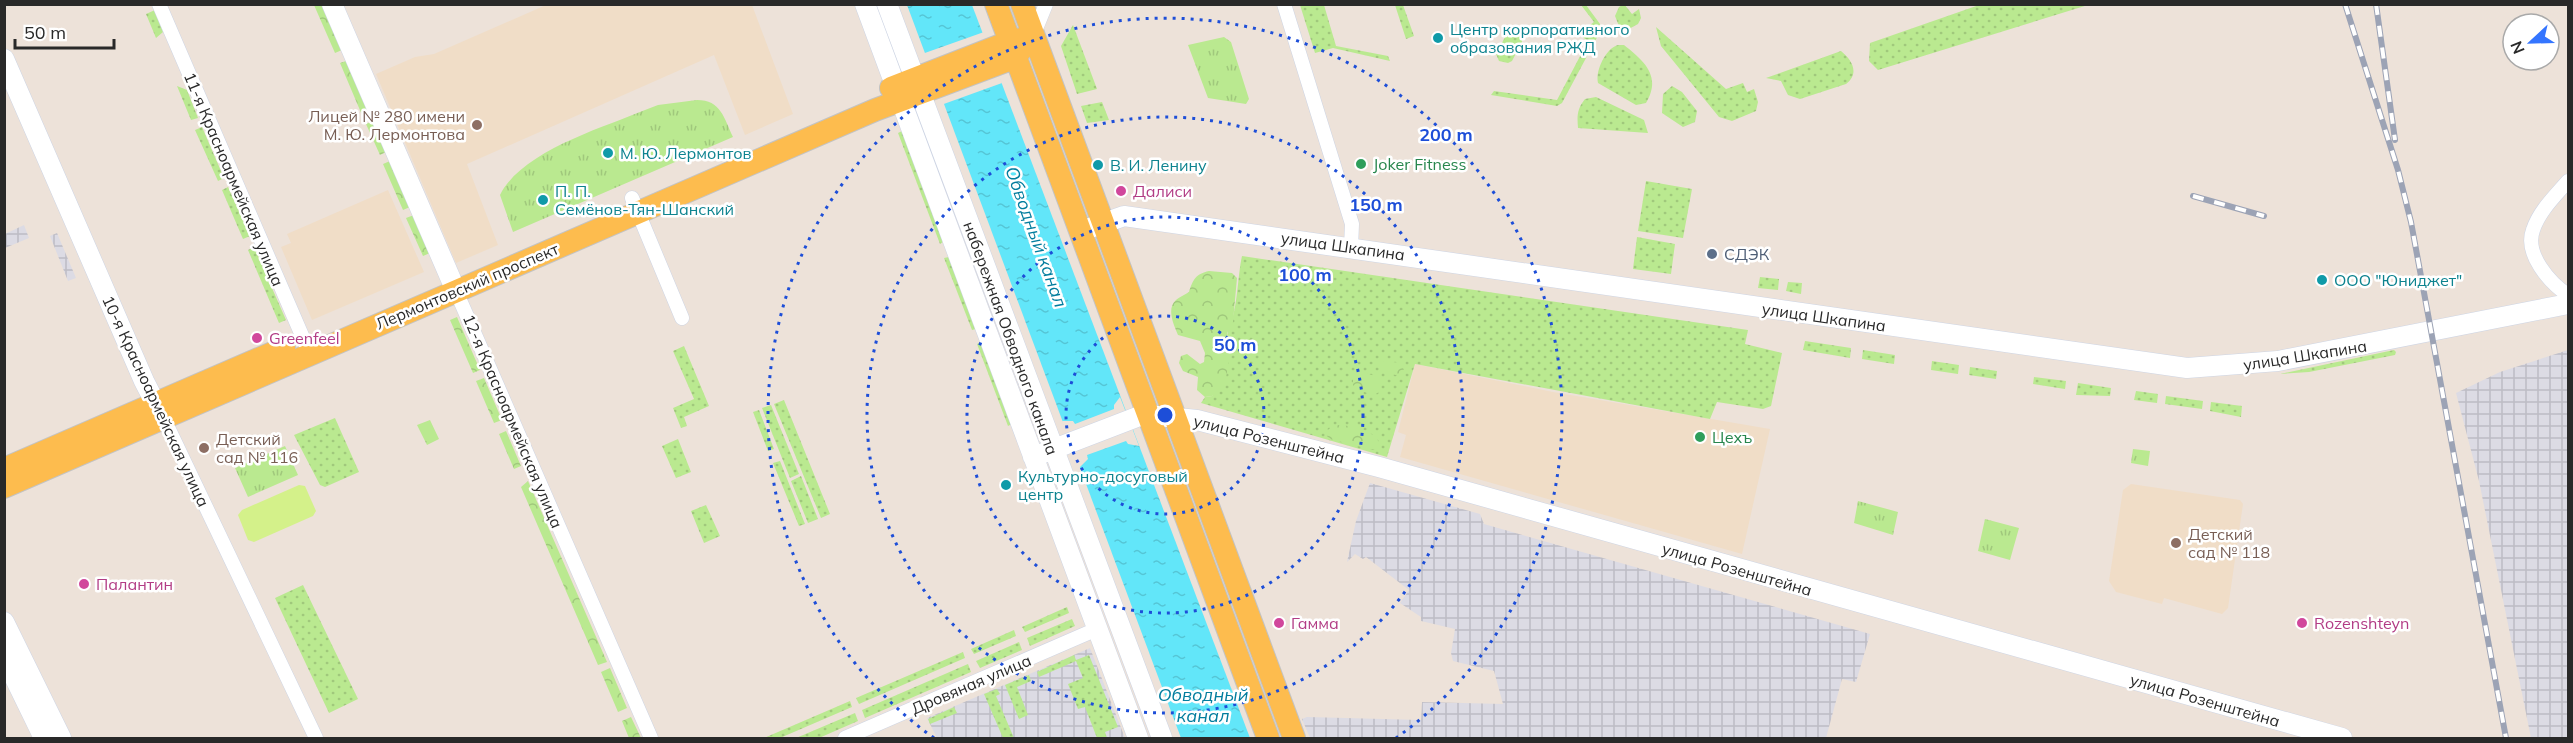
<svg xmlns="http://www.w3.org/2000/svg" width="2573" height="743" viewBox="0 0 2573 743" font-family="Mulish,sans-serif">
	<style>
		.industrial { fill: url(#industrial-grid) }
		.education { fill: #f0ddc7 }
		.grass { fill: url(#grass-dots) }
		.forest { fill: url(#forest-crowns) }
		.park { fill: url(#park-tufts) }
		.pitch { fill: #d4f18a }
		.water { fill: url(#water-ripples) }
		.pier { fill: #ede2d9 }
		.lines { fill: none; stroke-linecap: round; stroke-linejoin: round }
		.street-casing { stroke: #ced5e4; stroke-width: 15 }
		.secondary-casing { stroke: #ced5e4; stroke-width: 21 }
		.primary-casing { stroke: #c3c3c3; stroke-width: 24 }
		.street { stroke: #fff; stroke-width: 14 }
		.secondary { stroke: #fff; stroke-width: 20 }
		.primary { stroke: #fdbc4e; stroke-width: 22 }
		.rail-casing { stroke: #9ca3b5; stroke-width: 6 }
		.rail { stroke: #fff; stroke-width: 4; stroke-dasharray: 11; stroke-linecap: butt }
		.ring { fill: none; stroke: #1d4ed8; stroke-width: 3; stroke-dasharray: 3 6 }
		.culture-dot { fill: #0f9aa8; stroke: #fff; stroke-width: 2 }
		.education-dot { fill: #8d6e63; stroke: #fff; stroke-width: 2 }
		.leisure-dot { fill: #2e9e5b; stroke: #fff; stroke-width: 2 }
		.hotel-dot { fill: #d1479c; stroke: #fff; stroke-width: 2 }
		.service-dot { fill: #5c6f8a; stroke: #fff; stroke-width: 2 }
		.labels { text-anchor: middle; stroke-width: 5; stroke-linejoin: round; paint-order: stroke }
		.culture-label { font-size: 16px; fill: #0d838f; stroke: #fff; text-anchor: start }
		.education-label { font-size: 16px; fill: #785e54; stroke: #fff; text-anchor: start }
		.leisure-label { font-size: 16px; fill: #27864d; stroke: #fff; text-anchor: start }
		.street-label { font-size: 16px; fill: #292929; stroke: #fff }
		.hotel-label { font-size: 16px; fill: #b23c85; stroke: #fff; text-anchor: start }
		.service-label { font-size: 16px; fill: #4e5e75; stroke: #fff; text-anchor: start }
		.water-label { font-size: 18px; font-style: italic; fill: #027d9e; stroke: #fff }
		.centre { fill: #1d4ed8; stroke: #fff; stroke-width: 3 }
		.ring-label { font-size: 18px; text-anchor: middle; font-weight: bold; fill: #1d4ed8; stroke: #fff; stroke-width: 5; stroke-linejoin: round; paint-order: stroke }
	</style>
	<defs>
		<pattern id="industrial-grid" width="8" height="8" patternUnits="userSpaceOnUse" patternTransform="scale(1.5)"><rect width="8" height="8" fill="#dcdbe4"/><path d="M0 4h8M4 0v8" fill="none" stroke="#bdbcc4"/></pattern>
		<pattern id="grass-dots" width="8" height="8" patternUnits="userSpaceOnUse" patternTransform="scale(1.5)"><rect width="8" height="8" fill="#bae990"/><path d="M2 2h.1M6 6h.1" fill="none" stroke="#a0c87c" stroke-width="1.8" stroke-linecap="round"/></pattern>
		<pattern id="forest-crowns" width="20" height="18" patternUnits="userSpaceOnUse" patternTransform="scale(1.5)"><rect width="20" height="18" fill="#bae990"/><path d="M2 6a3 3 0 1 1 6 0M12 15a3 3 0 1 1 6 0" fill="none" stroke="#a0c87c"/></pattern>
		<pattern id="park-tufts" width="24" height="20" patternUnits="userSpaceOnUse" patternTransform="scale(1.5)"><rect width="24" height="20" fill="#bae990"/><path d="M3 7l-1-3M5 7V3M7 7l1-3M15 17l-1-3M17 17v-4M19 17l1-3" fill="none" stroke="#a0c87c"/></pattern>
		<pattern id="water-ripples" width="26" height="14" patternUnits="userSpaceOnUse" patternTransform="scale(1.5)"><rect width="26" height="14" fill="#62e6f9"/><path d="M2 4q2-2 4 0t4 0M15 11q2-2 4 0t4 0" fill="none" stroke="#55c5d5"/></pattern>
	</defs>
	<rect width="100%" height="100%" fill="#ede2d9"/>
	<path class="industrial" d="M24 225 29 238 5 248V234Z
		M57 233 76 278 68 281 50 236Z
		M2568 350V738H2531L2479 481 2456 393 2500 372Z
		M1370 483 1480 514 1484 524 1870 634 1856 682 1842 679 1826 738H1310L1302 719 1307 717 1421 720 1422 702 1503 704 1494 671 1453 661 1451 653 1455 629 1421 621V617L1400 603 1409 590 1366 557 1363 559 1355 554 1347 562 1356 521Z
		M1090 648 1125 738H937L927 718Z"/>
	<path class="education" d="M546 5H752L793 114 745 135 714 55 467 164 498 245 456 263 376 74 415 57 434 54Z
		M388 190 424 272 312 320 281 247 291 243 287 234Z
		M1415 364 1553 392 1770 429 1742 554 1400 457 1406 435 1398 432Z
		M2131 484 2240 500 2243 504 2228 608 2222 614 2164 598 2162 604 2116 592 2109 581 2123 490Z"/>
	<path class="grass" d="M1624 4 1632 14 1639 9 1641 18 1638 24 1627 30 1619 26 1615 16 1619 7Z
		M1982 4 2088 5 1878 70 1869 61 1870 43Z
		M1300 5H1324L1336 46 1388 56 1390 61 1333 48 1315 53Z
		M1395 5H1403L1414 36 1406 39Z
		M1581 5H1586L1600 24 1601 30 1562 103 1557 106 1491 95 1494 91 1557 100 1588 41 1581 36V32L1594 22Z
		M155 10 163 32 156 38 146 14Z
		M1073 25 1097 89 1077 94 1061 46Z
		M1511 26H1515L1521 31 1522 42 1512 61 1508 63 1499 61 1496 54Z
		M1656 27 1726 89 1743 83 1747 92 1754 89 1758 102 1756 111 1732 121 1719 117 1661 46Z
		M1618 45H1624C1644 61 1662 76 1646 103L1636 105 1598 83C1595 71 1606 48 1618 45Z
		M1841 51C1852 60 1860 73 1846 84L1800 99 1788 95 1781 81 1766 78Z
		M177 86 187 90 198 118 191 120Z
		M1672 86 1682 92 1697 111 1695 122 1683 127 1662 113 1663 94Z
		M1596 97 1644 120 1648 133 1578 128C1577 116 1577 109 1585 99Z
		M1102 102 1109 120 1087 123 1081 106Z
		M202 127 224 178 218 181 195 130Z
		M902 131 943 242 940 244 898 133Z
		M1646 181 1692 189 1683 238 1638 231Z
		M228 187 250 236 243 239 222 190Z
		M1637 237 1675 244 1671 274 1633 269Z
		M254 247 286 320 279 323 248 250Z
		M1242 256 1748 330 1745 344 1782 353 1771 406 1763 409 1717 402 1710 419 1415 364 1387 457 1201 403 1205 397 1212 396 1231 347 1227 331C1238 314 1237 278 1242 256Z
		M949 257 976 329 972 330 944 258Z
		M1760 277 1779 279 1778 290 1758 288Z
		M1788 282 1802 283 1801 294 1786 291Z
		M1805 341 1851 348 1850 358 1803 350Z
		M981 342 1012 424 1008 426 977 344Z
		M684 346 709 406 684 417 687 426 681 428 673 408 694 399 673 351Z
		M1863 350 1895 355 1894 364 1862 359Z
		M2394 350 2396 352 2395 355 2309 372 2280 374Z
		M1932 361 1959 365 1958 374 1931 370Z
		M1970 367 1997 371 1996 379 1969 375Z
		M2034 377 2066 381 2065 389 2033 384Z
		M2078 383 2111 388 2110 396 2076 395Z
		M2136 391 2158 394 2157 403 2134 400Z
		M2166 396 2203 401 2202 409 2165 404Z
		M784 400 830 514 821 518 774 404Z
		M2211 402 2242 406 2241 417 2210 411Z
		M771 405 799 474 790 478 762 408Z
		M759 410 774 449 768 451 753 412Z
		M335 418 359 472 325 487 320 485 294 435Z
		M678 439 691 472 676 478 662 446Z
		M780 461 805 524 799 526 773 463Z
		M801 476 818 519 808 523 791 481Z
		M706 505 720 536 704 543 691 511Z
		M303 585 358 699 329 713 275 598Z
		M1067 607 1069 613 1025 632 1022 627Z
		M1072 619 1075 626 1030 646 1027 638Z
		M1014 630 1016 636 974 654 971 649Z
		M1019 642 1022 650 980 668 976 661Z
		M963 652 965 658 859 704 856 698Z
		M1074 655 1076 660 1089 655 1118 727 1105 732 1107 738H1097L1085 707 1078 709 1068 684 1083 678 1076 661 1039 677 1037 672Z
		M968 664 971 672 865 718 862 710Z
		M1029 675 1031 681 1017 687 1028 715 1019 719 1005 685Z
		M997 689 1000 694 996 696 1014 738H1003L984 694Z
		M850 701 852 707 780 738H764Z
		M954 707 957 713 930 724 928 719Z
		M855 713 858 721 819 738H796Z"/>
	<path class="forest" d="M314 5H322L342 50 335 53Z
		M346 61 369 112 362 115 340 63Z
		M373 121 386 152 380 155 366 124Z
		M390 161 410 207 403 210 383 164Z
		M414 215 430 253 423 256 406 218Z
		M1209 271 1232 273 1237 278 1233 322 1227 332 1231 347 1226 378 1212 396 1205 397 1197 390 1198 377 1183 371 1179 363 1181 356 1187 354 1200 364 1204 362 1205 353 1200 341 1178 335C1174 325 1166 309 1176 300 1179 297 1185 295 1189 292 1193 279 1196 274 1209 271Z
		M457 317 480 370 473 373 450 320Z
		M1382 361 1402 363 1404 371 1396 375 1380 372 1378 364Z
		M1360 372 1380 377 1379 392 1374 395 1358 390 1353 385V377Z
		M484 378 502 420 494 423 476 381Z
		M1334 425C1349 425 1371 428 1379 442L1378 448 1373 450 1330 439 1324 433Z
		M506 431 521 466 514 469 499 434Z
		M528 481 607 662 598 665 521 487Z
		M610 668 627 708 618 712 601 672Z
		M631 717 641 738H629L622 721Z"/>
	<path class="park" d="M1224 37 1231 42 1249 99 1246 104 1208 98 1188 45Z
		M697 100C721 100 724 118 733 137L513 232 500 195C522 151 602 128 645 110L658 105Z
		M430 420 439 439 427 445 417 425Z
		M285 446 298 475 248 497 235 468Z
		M2133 449 2150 451 2148 466 2131 463Z
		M1858 501 1898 512 1893 535 1854 523Z
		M1985 519 2019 528 2010 560 1978 551Z"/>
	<path class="pitch" d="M299 485 305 486 316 511 313 516 254 542 248 540 238 515 242 510Z"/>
	<path class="water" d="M907 5H972L1250 738H1181Z"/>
	<path class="pier" d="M984 32 1002 83 941 105 922 54Z
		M1120 397 1139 446 1128 444 1126 441 1087 455 1088 459 1079 468 1062 421H1073L1075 424 1114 409V405Z"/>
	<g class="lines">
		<g class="street-casing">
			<path id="street" d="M159 4 310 354
				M1284 4 1352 224 1351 247
				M1033 36 1046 4
				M2568 181C2556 195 2539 211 2533 230 2524 254 2550 283 2568 295
				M632 198 682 318
				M456 291 651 738
				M164 419 316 738
				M845 738 1097 629"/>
		</g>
		<g class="secondary-casing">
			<path id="secondary" d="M332 4 456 291
				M865 4 1138 738
				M887 4 1162 738
				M4 59 144 381 162 416
				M1090 228 1124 216 2187 368 2278 361 2568 304
				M1033 457 1137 417 1148 415 1197 420 1379 467 2342 738
				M4 622 61 738
				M4 656 44 738"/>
		</g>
		<g class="primary-casing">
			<path id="primary" d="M996 4 1268 738
				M1022 4 1294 738
				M891 88 1009 42 1033 36
				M4 469 284 348
				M4 487 875 110 1014 58 1033 36"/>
		</g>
		<use href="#street" class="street"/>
		<use href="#secondary" class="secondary"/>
		<use href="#primary" class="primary"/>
		<g class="rail-casing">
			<path id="rail" d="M2345 4 2398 170 2411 222 2506 738
				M2376 4 2395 140
				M2193 196 2264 216"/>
		</g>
		<use href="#rail" class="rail"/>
	</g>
	<g class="ring">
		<circle cx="1165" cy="415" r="99"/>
		<circle cx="1165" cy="415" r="198"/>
		<circle cx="1165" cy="415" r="298"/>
		<path d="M934 738A397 397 0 1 1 1396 738"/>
	</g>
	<g class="culture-dot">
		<circle cx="1438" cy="38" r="6"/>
		<circle cx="608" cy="153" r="6"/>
		<circle cx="1098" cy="165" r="6"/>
		<circle cx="543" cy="200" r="6"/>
		<circle cx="2322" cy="280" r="6"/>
		<circle cx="1006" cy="485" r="6"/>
	</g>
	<g class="education-dot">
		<circle cx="477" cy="125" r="6"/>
		<circle cx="204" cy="448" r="6"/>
		<circle cx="2176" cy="543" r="6"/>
	</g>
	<g class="leisure-dot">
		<circle cx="1361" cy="164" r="6"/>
		<circle cx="1700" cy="437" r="6"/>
	</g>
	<g class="hotel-dot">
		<circle cx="1121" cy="191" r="6"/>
		<circle cx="257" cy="338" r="6"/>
		<circle cx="84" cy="584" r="6"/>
		<circle cx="1279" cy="623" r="6"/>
		<circle cx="2302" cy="623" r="6"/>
	</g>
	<circle class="service-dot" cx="1712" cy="254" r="6"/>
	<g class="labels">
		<g class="culture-label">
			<text x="1450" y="35">Центр корпоративного<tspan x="1450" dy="18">образования РЖД</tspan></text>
			<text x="620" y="159">М. Ю. Лермонтов</text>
			<text x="1110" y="171">В. И. Ленину</text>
			<text x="555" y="197">П. П.<tspan x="555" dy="18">Семёнов-Тян-Шанский</tspan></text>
			<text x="2334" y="286">ООО "Юниджет"</text>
			<text x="1018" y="482">Культурно-досуговый<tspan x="1018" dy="18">центр</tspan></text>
		</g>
		<g class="education-label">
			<text x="465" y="122" text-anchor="end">Лицей № 280 имени<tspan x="465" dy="18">М. Ю. Лермонтова</tspan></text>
			<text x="216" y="445">Детский<tspan x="216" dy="18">сад № 116</tspan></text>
			<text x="2188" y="540">Детский<tspan x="2188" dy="18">сад № 118</tspan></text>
		</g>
		<g class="leisure-label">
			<text x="1373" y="170">Joker Fitness</text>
			<text x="1712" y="443">Цехъ</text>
		</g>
		<g class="street-label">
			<text transform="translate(234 179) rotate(67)" y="6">11-я Красноармейская улица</text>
			<text transform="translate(1343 246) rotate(8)" y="6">улица Шкапина</text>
			<text transform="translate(467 286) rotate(-23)" y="6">Лермонтовский проспект</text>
			<text transform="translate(1824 317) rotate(8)" y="6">улица Шкапина</text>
			<text transform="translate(1011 338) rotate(70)" y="6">набережная Обводного канала</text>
			<text transform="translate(2305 355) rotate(-9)" y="6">улица Шкапина</text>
			<text transform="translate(156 401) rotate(65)" y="6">10-я Красноармейская улица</text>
			<text transform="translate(513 421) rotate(67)" y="6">12-я Красноармейская улица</text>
			<text transform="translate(1269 439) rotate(14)" y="6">улица Розенштейна</text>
			<text transform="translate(1737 569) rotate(16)" y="6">улица Розенштейна</text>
			<text transform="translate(971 684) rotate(-23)" y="6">Дровяная улица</text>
			<text transform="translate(2205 700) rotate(16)" y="6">улица Розенштейна</text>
		</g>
		<g class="hotel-label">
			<text x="1133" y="197">Далиси</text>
			<text x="269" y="344">Greenfeel</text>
			<text x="96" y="590">Палантин</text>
			<text x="1291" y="629">Гамма</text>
			<text x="2314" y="629">Rozenshteyn</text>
		</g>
		<g class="service-label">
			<text x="1724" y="260">СДЭК</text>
		</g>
		<g class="water-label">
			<text transform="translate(1036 237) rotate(70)" y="6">Обводный канал</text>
			<text x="1203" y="701">Обводный<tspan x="1203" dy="21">канал</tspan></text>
		</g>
	</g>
	<circle cx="1165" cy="415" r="9" class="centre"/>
	<g class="ring-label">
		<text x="1446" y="141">200 m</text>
		<text x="1376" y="211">150 m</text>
		<text x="1305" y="281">100 m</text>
		<text x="1235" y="351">50 m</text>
	</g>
	<rect width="2573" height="743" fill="none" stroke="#292929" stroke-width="12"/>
	<g transform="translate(2531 42) rotate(248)"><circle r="28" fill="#ffffff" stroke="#a9a9a9" stroke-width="1.5"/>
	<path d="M0-4.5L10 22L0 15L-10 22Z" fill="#3475ff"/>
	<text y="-9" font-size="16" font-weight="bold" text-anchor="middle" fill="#292929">N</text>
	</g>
	<path d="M15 39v9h99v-9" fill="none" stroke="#292929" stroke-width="3"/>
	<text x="24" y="39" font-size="18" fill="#292929" stroke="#ffffff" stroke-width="4.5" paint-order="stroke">50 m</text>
</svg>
